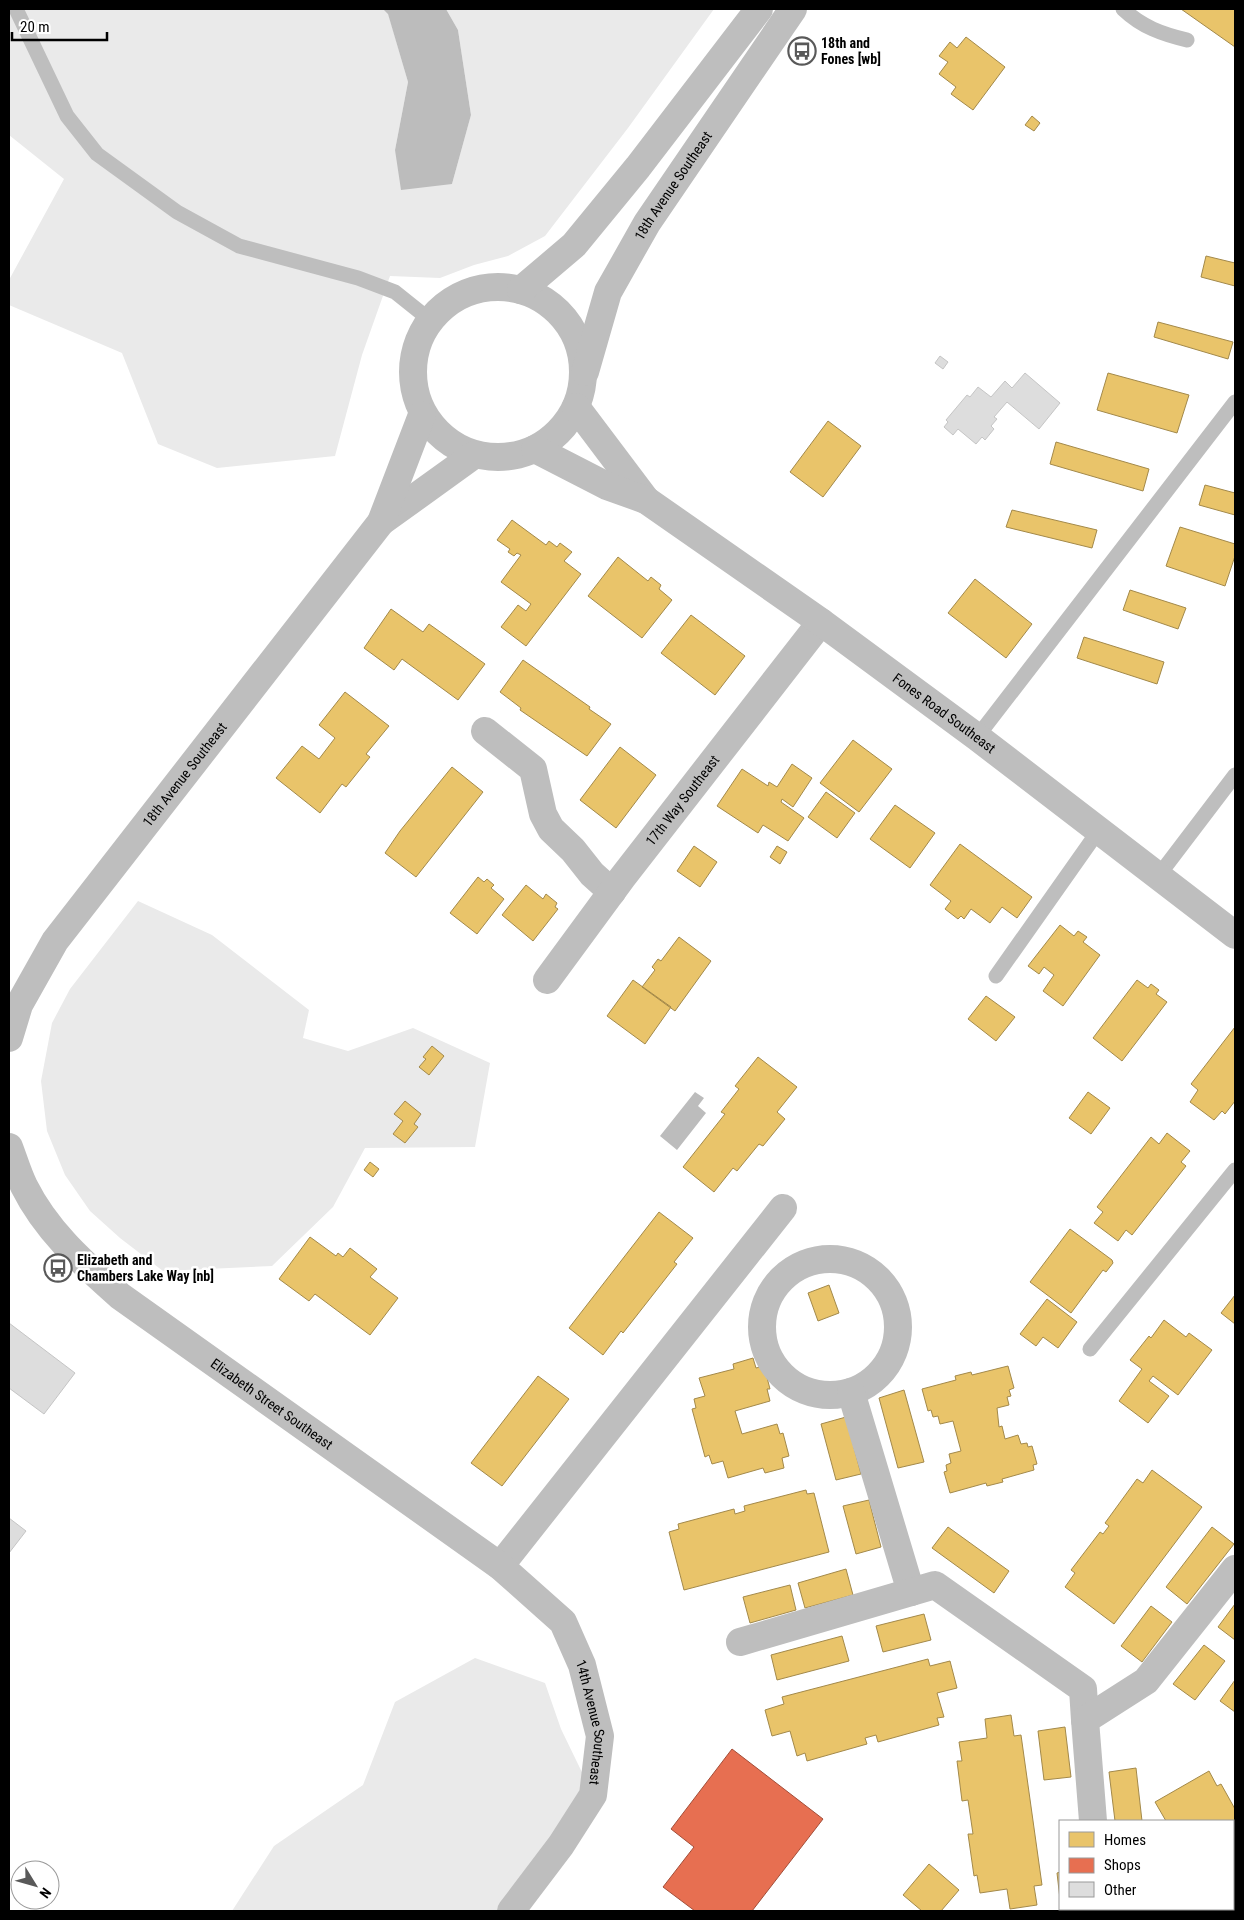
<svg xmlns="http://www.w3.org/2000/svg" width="1244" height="1920" viewBox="0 0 1244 1920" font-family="'Roboto Condensed',sans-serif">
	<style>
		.green { fill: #eaeaea }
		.water { fill: #bcbcbc }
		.homes { fill: #e9c46a; stroke: #a3894a }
		.shops { fill: #e76f51; stroke: #a24e39 }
		.building { fill: #ddd; stroke: #c5c5c5 }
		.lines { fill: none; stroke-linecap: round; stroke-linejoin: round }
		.service { stroke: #bebebe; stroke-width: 15 }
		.minor { stroke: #bebebe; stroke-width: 28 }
		.tertiary { stroke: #bebebe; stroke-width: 28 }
		.labels { text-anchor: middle; stroke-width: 5; stroke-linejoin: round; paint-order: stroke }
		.poi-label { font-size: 14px; font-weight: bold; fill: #000; stroke: #fff; text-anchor: start }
		.street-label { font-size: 14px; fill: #000; stroke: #fff }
	</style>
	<rect width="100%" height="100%" fill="#fff"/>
	<path class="green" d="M9 9H383L388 13 408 82 395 150 452 184 471 115 458 30 446 9H714L628 128 545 236 508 256 474 265 440 278 390 276 362 355 335 456 217 468 158 444 122 353 9 305V280L64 179 9 135Z
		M138 901 212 935 309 1010 303 1038 348 1051 413 1028 490 1063 475 1147 365 1148 333 1207 272 1266 163 1271 120 1238 90 1211 65 1175 47 1131 41 1081 52 1023 70 989Z
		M475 1658 545 1683 561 1729 593 1795 511 1911H232L274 1846 363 1785 395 1702Z"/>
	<path class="water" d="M383 9H446L458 30 471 115 452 184 401 190 395 150 408 82 388 14Z
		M695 1092 704 1098 698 1106 706 1113 677 1150 660 1136Z"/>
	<path class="homes" d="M1181 9H1235V47Z
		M966 37 1005 67 973 110 951 94 956 87 939 74 948 62 939 56 950 42 957 48Z
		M1032 116 1040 123 1034 131 1025 125Z
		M1206 256 1235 263V286L1201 277Z
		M1158 322 1233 342 1228 359 1154 337Z
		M1108 373 1189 395 1177 433 1097 410Z
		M828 421 861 446 823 497 790 472Z
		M1056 442 1149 469 1143 491 1050 464Z
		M1205 485 1235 493V515L1199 505Z
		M1012 510 1097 530 1092 548 1006 527Z
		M512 520 546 545 549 541 557 547 560 543 572 552 564 561 581 574 526 646 501 627 518 605 526 611 531 604 501 582 521 555 517 553 514 556 508 552 510 549 497 540Z
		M1180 527 1235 544V556L1225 586 1166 566Z
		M618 557 648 581 651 577 661 585 659 589 672 600 642 638 588 596Z
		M975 579 1032 624 1006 658 948 613Z
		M1130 590 1186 608 1178 629 1123 610Z
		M391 609 423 632 429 624 485 664 458 700 402 659 394 670 364 648Z
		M691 615 745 656 715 695 661 653Z
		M1084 637 1164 662 1157 684 1077 658Z
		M523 660 590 707 589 709 611 724 587 756 520 710 521 708 500 692Z
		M345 692 389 726 366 754 370 757 346 787 342 784 320 813 276 778 302 746 319 759 335 738 319 725Z
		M853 740 892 769 859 812 820 783Z
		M620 747 656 775 616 828 580 800Z
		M792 764 812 778 793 807 782 799 781 802 804 818 788 841 763 825 758 833 717 806 742 769 768 786 769 782 777 787Z
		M452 767 483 792 416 877 385 853 400 831Z
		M826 792 855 813 837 838 808 817Z
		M895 805 935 833 910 868 870 839Z
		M960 844 1032 897 1017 918 1002 907 990 923 971 909 964 919 961 916 958 919 945 909 951 901 930 885Z
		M694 846 717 862 700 887 677 871Z
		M777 846 787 852 780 864 770 857Z
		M478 877 484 882 487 879 494 885 491 888 504 899 477 934 450 913Z
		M526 885 543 899 546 894 557 903 555 907 558 909 533 941 502 915Z
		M1060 925 1074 936 1078 931 1087 937 1083 942 1100 955 1063 1006 1043 991 1054 975 1044 967 1039 974 1028 966Z
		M679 937 711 961 675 1011 642 987 655 970 652 967 658 959 661 961Z
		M633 980 671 1007 645 1044 607 1016Z
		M1137 980 1148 988 1151 984 1159 990 1156 994 1167 1002 1122 1061 1093 1038Z
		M986 996 1015 1017 996 1041 968 1019Z
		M1235 1027V1101L1225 1114 1222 1111 1214 1120 1190 1102 1198 1090 1191 1084Z
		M432 1046 444 1056 429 1075 419 1067 426 1059 423 1057Z
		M758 1057 797 1087 777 1112 785 1119 763 1146 759 1144 737 1171 733 1168 714 1192 683 1167 725 1114 721 1112 739 1089 735 1086Z
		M1088 1092 1110 1108 1091 1134 1069 1118Z
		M405 1101 421 1114 414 1124 418 1127 405 1143 393 1134 403 1121 394 1114Z
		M1167 1133 1190 1151 1181 1162 1186 1166 1132 1235 1126 1230 1118 1241 1094 1223 1103 1212 1097 1207 1151 1137 1159 1144Z
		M370 1162 379 1169 373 1177 364 1170Z
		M659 1212 693 1238 674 1262 677 1264 623 1333 621 1331 603 1355 569 1328Z
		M1070 1229 1112 1260 1113 1263 1106 1272 1103 1270 1071 1313 1030 1282Z
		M310 1237 336 1256 338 1253 343 1257 350 1248 377 1269 370 1277 398 1298 370 1335 315 1294 309 1301 279 1279Z
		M829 1285 839 1313 818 1321 808 1293Z
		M1235 1295V1324L1221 1313Z
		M1047 1299 1077 1322 1058 1348 1043 1337 1036 1346 1020 1334Z
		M1164 1320 1186 1337 1189 1333 1212 1350 1178 1395 1153 1376 1149 1381 1169 1396 1148 1423 1119 1401 1142 1369 1130 1360 1149 1336 1151 1338Z
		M753 1358 756 1368 764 1366 770 1389H767L770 1401 735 1411 742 1434 777 1424 780 1434 783 1433 789 1456 782 1458 784 1468 765 1473 763 1468 728 1478 723 1461 712 1464 709 1455 705 1457 692 1409 696 1408 694 1399 705 1396 699 1378 734 1369 733 1364Z
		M1008 1366 1014 1388 1009 1390 1011 1396 1007 1397 1009 1405 997 1408 999 1427 1002 1426 1005 1439 1018 1435 1021 1444 1027 1443 1028 1447 1032 1446 1037 1464 1033 1465 1034 1470 1002 1479 1003 1482 987 1486 986 1483 950 1493 944 1472 947 1471 946 1465 951 1463 949 1454 961 1451 953 1421 940 1424 938 1416 933 1417 931 1410 928 1411 922 1389 956 1380 955 1376 971 1372 972 1375Z
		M538 1376 569 1399 502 1486 471 1463Z
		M904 1390 924 1462 898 1468 879 1398Z
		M846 1417 861 1474 836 1480 821 1424Z
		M1152 1470 1202 1507 1114 1624 1065 1587 1075 1573 1071 1570 1100 1532 1103 1534 1109 1526 1105 1523 1137 1479 1143 1483Z
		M806 1490 807 1494 814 1493 829 1552 684 1590 669 1532 679 1529 678 1524 734 1509 735 1514 745 1511 744 1506Z
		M869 1500 881 1547 856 1554 843 1506Z
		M948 1527 1009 1571 994 1593 932 1548Z
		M1212 1527 1234 1544 1187 1604 1166 1587Z
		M846 1569 853 1595 805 1608 798 1583Z
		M790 1585 796 1610 750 1623 743 1597Z
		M1235 1604V1640L1218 1627Z
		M1151 1606 1172 1622 1142 1662 1121 1646Z
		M924 1614 931 1640 883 1652 876 1626Z
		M842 1636 849 1661 777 1680 771 1655Z
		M1204 1645 1225 1661 1195 1700 1173 1684Z
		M928 1659 930 1666 950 1661 957 1688 937 1693 944 1717 937 1718 939 1725 878 1742 876 1735 865 1738 867 1744 807 1761 805 1753 797 1756 790 1731 772 1736 765 1710 784 1704 782 1697Z
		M1235 1680V1712L1220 1701Z
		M1011 1715 1014 1736 1021 1735 1042 1885 1034 1886 1037 1905 1010 1909 1007 1889 980 1893 977 1875 974 1876 968 1834H973L968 1800 962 1801 957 1761H962L959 1742 987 1738 985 1719Z
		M1065 1727 1071 1777 1044 1780 1038 1731Z
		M1136 1768 1142 1821H1115L1109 1772Z
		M1209 1771 1217 1786 1221 1784 1235 1809V1911H1217L1216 1909H1233V1821H1166L1155 1802Z
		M929 1864 959 1890 941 1911H922L903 1895Z
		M1060 1872V1899L1057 1873Z
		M1061 1909H1089V1911H1062Z"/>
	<path class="shops" d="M732 1749 823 1819 752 1911H695L663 1887 694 1847 671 1829Z"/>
	<path class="building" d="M940 356 948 362 943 369 935 363Z
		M1025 373 1060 403 1039 429 1007 402 994 417 997 419 991 426 994 429 985 440 982 437 976 444 958 429 953 435 944 427 948 422 946 420 967 395 970 397 978 387 991 397 1005 381 1012 388Z
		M9 1323 75 1373 44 1414 9 1388Z
		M9 1518 26 1531 9 1553Z"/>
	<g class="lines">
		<path class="service" d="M16 9 67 116 97 154 177 212 239 246 358 278 395 292 430 320
			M1123 9C1142 27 1162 34 1187 40
			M977 737 1235 402
			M1159 875 1235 775
			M996 976 1099 830
			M1090 1349 1235 1170"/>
		<g class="minor">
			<path d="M485 731 533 769 543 814 551 829 573 850 592 874 612 892"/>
			<path id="s1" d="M547 980 622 878 821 622"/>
			<circle cx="830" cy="1327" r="68"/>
			<path d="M851 1392 911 1592"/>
			<path d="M500 1566 783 1208"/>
			<path d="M740 1642 935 1585 1083 1689 1085 1720"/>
			<path d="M1093 1821 1085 1720 1146 1681 1235 1569"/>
			<path d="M1103 1909 1104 1911"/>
		</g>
		<g class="tertiary">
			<circle cx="498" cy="372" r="85"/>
			<path d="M521 290 574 245 638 167 759 9"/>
			<path id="s2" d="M585 372 608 292 647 223 793 9"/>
			<path d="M576 407 646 500"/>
			<path id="s3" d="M535 449 607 486 646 500 821 622 977 737 1235 935"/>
			<path d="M381 522 474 455"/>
			<path id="s4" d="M9 1038 19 1005 55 941 381 522 422 415"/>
			<path id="s5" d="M9 1147C14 1160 18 1174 24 1186 47 1232 83 1263 120 1296L500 1566 563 1622 582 1665 600 1736 593 1795 561 1845 511 1911"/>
		</g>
	</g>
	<defs>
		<g id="bus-ring" transform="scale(1.4375)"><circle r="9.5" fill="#fff" stroke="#595959" stroke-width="1.5"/><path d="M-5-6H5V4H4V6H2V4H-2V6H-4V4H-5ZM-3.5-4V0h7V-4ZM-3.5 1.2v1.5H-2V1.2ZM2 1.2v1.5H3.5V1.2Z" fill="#595959"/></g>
	</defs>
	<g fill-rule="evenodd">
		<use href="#bus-ring" x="802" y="51"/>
		<use href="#bus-ring" x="58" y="1268"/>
	</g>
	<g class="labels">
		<g class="poi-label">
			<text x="821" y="48">18th and<tspan x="821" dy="16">Fones [wb]</tspan></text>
			<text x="77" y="1265">Elizabeth and<tspan x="77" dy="16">Chambers Lake Way [nb]</tspan></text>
		</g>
		<g class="street-label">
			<text dy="5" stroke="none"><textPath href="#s2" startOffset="208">18th Avenue Southeast</textPath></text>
			<text dy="5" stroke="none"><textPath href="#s3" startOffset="489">Fones Road Southeast</textPath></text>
			<text dy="5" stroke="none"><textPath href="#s4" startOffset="319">18th Avenue Southeast</textPath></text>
			<text dy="5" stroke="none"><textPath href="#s1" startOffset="225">17th Way Southeast</textPath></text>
			<text dy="5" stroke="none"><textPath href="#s5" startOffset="375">Elizabeth Street Southeast</textPath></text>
			<text dy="5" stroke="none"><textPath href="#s5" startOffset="845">14th Avenue Southeast</textPath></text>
		</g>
	</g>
	<rect width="1244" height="1920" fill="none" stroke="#000000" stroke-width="20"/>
	<rect x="1059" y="1820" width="175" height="90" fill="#ffffff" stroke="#999999"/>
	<rect x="1069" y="1832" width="25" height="15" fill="#e9c46a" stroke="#999999"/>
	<text x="1104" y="1845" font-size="15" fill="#000000">Homes</text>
	<rect x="1069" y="1858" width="25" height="15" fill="#e76f51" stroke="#999999"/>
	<text x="1104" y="1870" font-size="15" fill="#000000">Shops</text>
	<rect x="1069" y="1882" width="25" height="15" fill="#dddddd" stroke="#999999"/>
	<text x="1104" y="1895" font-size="15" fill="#000000">Other</text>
	<g transform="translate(35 1885) rotate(127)"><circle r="24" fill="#ffffff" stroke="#999999"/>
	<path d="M0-4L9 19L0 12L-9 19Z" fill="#595959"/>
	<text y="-8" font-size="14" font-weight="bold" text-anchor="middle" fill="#000000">N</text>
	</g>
	<path d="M12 32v8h95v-8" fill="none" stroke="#000000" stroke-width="2.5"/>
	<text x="20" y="32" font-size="15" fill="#000000" stroke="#ffffff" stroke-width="4" paint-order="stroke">20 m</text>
</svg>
